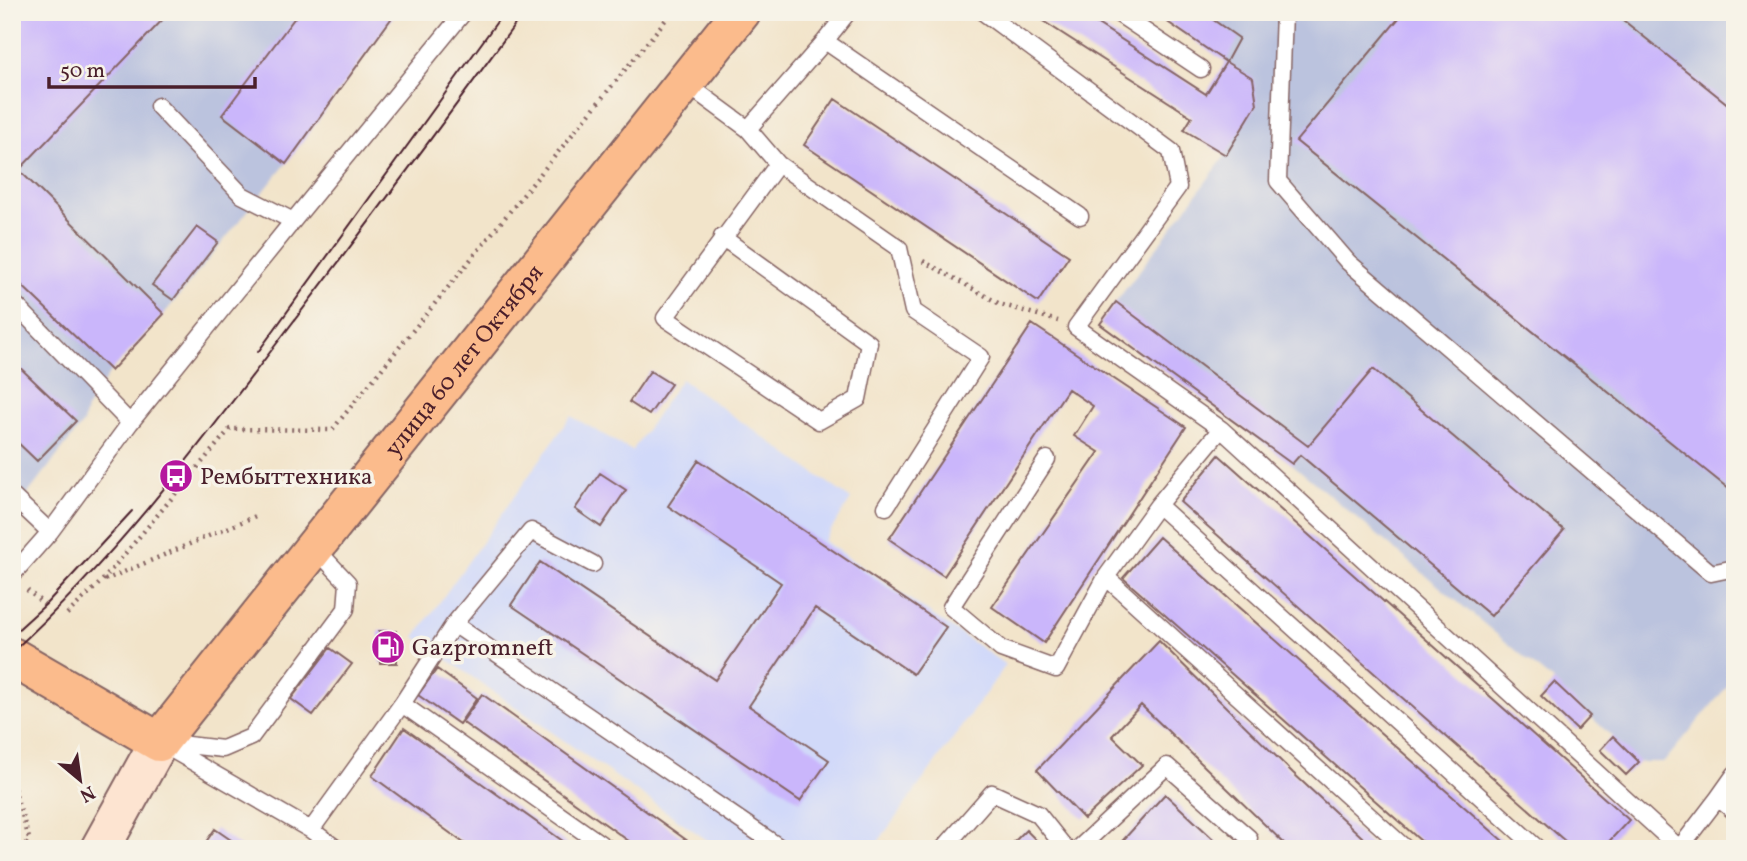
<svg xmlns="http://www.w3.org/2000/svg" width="1747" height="861" viewBox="0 0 1747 861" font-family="Vollkorn,serif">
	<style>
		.built { fill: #d1d9f9 }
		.industrial { fill: #bbc3de }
		.building { fill: #cab6fb }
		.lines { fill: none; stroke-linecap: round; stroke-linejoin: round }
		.lane-casing { stroke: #856463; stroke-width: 19 }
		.secondary-casing { stroke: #856463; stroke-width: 42 }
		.primary-casing { stroke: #856463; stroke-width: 42 }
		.path { stroke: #856463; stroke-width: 4.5; stroke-dasharray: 2 5; stroke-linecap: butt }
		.lane { stroke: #fff; stroke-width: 16 }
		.secondary { stroke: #fde4d1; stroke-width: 38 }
		.primary { stroke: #fbbb8c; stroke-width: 38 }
		.tram { stroke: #4a1f2b; stroke-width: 2 }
		.labels { text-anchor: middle; stroke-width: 7; stroke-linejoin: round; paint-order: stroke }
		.street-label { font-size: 24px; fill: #4a1f2b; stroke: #f7f3e8 }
		.poi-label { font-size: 24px; fill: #4a1f2b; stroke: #f7f3e8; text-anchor: start }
	</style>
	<rect width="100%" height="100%" fill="#f7f3e8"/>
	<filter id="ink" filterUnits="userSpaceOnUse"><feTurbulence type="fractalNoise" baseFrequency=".0143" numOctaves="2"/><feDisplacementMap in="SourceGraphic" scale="14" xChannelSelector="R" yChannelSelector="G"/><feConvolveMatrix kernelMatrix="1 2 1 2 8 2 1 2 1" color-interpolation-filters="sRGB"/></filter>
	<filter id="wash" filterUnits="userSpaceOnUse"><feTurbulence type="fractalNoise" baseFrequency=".00686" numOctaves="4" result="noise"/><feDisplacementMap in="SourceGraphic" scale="28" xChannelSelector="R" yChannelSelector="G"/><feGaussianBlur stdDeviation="1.57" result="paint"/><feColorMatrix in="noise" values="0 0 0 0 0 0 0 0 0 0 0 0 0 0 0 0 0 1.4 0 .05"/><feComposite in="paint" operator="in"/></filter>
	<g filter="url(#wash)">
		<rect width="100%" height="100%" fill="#f2e4ca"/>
		<path class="built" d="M681 379 851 499 824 541 1006 665 873 849H720L415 637 571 416 632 451Z"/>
		<path class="industrial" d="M12 12H396L286 164 164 314 111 371 86 409 83 423 12 514Z
			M1202 12H1735V677L1664 762H1639L1554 682 1292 464 1307 446 1116 302 1226 155 1257 104 1253 78 1226 62Z"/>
		<g id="blocks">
			<path class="building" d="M18 12H170L19 170 164 314 111 371 12 276V19Z
				M299 12H396L286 164 222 115Z
				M1029 12H1079L1206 94 1226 62 1253 78 1257 104 1226 155 1184 130 1192 117Z
				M1153 12H1202L1239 38 1226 62Z
				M1404 12H1613L1735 110V494L1296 141Z
				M835 99 1069 256 1038 302 804 145Z
				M197 227 218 242 173 300 152 285Z
				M1116 302 1308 446 1373 369 1564 530 1491 616 1300 455 1292 464 1100 324Z
				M1032 324 1186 427 1044 643 992 607 1099 452 1074 436 1093 406 1068 389 944 576 889 539Z
				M12 360 76 421 37 461 12 437Z
				M650 371 671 384 649 415 629 402Z
				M1219 455 1629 820 1602 849H1574L1180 502Z
				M699 460 946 627 913 674 815 608 749 706 829 760 800 801 511 605 540 562 715 680 781 583 668 506Z
				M600 473 626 490 601 527 575 509Z
				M1159 537 1512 849H1430L1123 578Z
				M379 631H396L397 663H380Z
				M1159 641 1293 773 1375 849H1290L1141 705 1112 736 1142 765 1084 819 1037 770Z
				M330 648 352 664 313 715 291 699Z
				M437 669 477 698 459 724 418 695Z
				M1554 682 1590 716 1577 730 1541 696Z
				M482 694 699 849H640L462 722Z
				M404 728 574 849H472L372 776Z
				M1613 736 1639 762 1626 775 1600 750Z
				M1165 794 1224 849H1115Z
				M215 829 244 849H201Z
				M1026 830 1045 849H1007Z"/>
		</g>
	</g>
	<g filter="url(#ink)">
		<use href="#blocks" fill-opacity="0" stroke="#856463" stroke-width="2"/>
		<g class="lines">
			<g class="lane-casing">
				<path id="lane" d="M983 12 1171 151 1178 187 1076 327 1221 429 1158 505 1106 577 1056 669 1001 649 951 607 1047 459
					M1116 12 1201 69
					M1284 12 1278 181 1348 262 1711 573 1735 568
					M825 41 848 12
					M684 82 748 129 778 164 899 248 913 311 981 357 886 507
					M748 129 825 41 1080 216
					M293 221 464 12
					M722 237 869 343 858 399 819 421 665 318 778 164
					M12 301 130 423 50 532 12 575
					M130 423 293 221 242 195 158 106
					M1221 429 1679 848
					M12 496 50 532
					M1158 505 1538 849
					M1106 577 1406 849
					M454 624 782 849
					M402 704 454 624 531 531 593 564
					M161 742 223 749 251 737 346 609 348 583 314 547
					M164 745 311 830 337 849
					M1718 798 1735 774
					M311 830 402 704 608 849
					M943 849 992 793 1038 814 1066 849
					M1078 849 1167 766 1249 838
					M1679 849 1718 798 1735 812"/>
			</g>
			<g class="secondary-casing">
				<path id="secondary" d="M100 849 159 742"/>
			</g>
			<g class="primary-casing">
				<g id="primary">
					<path id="s1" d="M12 657 159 742 741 12"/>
				</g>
			</g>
			<path class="path" d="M923 261 1000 304 1058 321
				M105 580 258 515
				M27 590 45 605
				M67 614 102 581 230 429 332 430 672 12
				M12 782 29 838 23 849"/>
			<use href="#lane" class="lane"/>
			<use href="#secondary" class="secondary"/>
			<use href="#primary" class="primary"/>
			<path class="tram" d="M258 352 504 12
				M12 635 45 605 132 511
				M12 652C111 562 193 454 274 347 358 237 442 125 524 12"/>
		</g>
	</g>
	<defs>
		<g id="bus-disc" transform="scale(1.75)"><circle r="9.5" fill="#b5179e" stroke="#f7f3e8"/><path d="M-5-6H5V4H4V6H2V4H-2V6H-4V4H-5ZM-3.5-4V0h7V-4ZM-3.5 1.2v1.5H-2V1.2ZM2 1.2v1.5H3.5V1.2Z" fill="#fff"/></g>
		<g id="fuel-disc" transform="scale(1.75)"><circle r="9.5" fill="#b5179e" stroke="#f7f3e8"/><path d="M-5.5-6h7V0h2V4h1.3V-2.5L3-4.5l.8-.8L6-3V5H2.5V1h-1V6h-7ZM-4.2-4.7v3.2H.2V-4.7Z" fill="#fff"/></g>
	</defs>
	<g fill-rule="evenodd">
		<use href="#bus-disc" x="176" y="476"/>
		<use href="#fuel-disc" x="388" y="647"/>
	</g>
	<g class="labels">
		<g class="street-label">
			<text dy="8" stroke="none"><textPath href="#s1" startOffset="658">улица 60 лет Октября</textPath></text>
		</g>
		<g class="poi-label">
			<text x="200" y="484">Рембыттехника</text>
			<text x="412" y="655">Gazpromneft</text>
		</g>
	</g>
	<rect width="1747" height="861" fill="none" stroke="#f7f3e8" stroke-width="42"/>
	<g transform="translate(80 780) rotate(151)" stroke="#f7f3e8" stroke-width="5" paint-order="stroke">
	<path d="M0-5L12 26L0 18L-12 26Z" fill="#4a1f2b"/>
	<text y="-10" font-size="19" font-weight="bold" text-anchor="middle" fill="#4a1f2b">N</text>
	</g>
	<path d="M49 77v10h206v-10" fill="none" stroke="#4a1f2b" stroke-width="3.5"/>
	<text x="60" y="77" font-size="21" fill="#4a1f2b" stroke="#f7f3e8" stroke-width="5" paint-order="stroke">50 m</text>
</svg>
